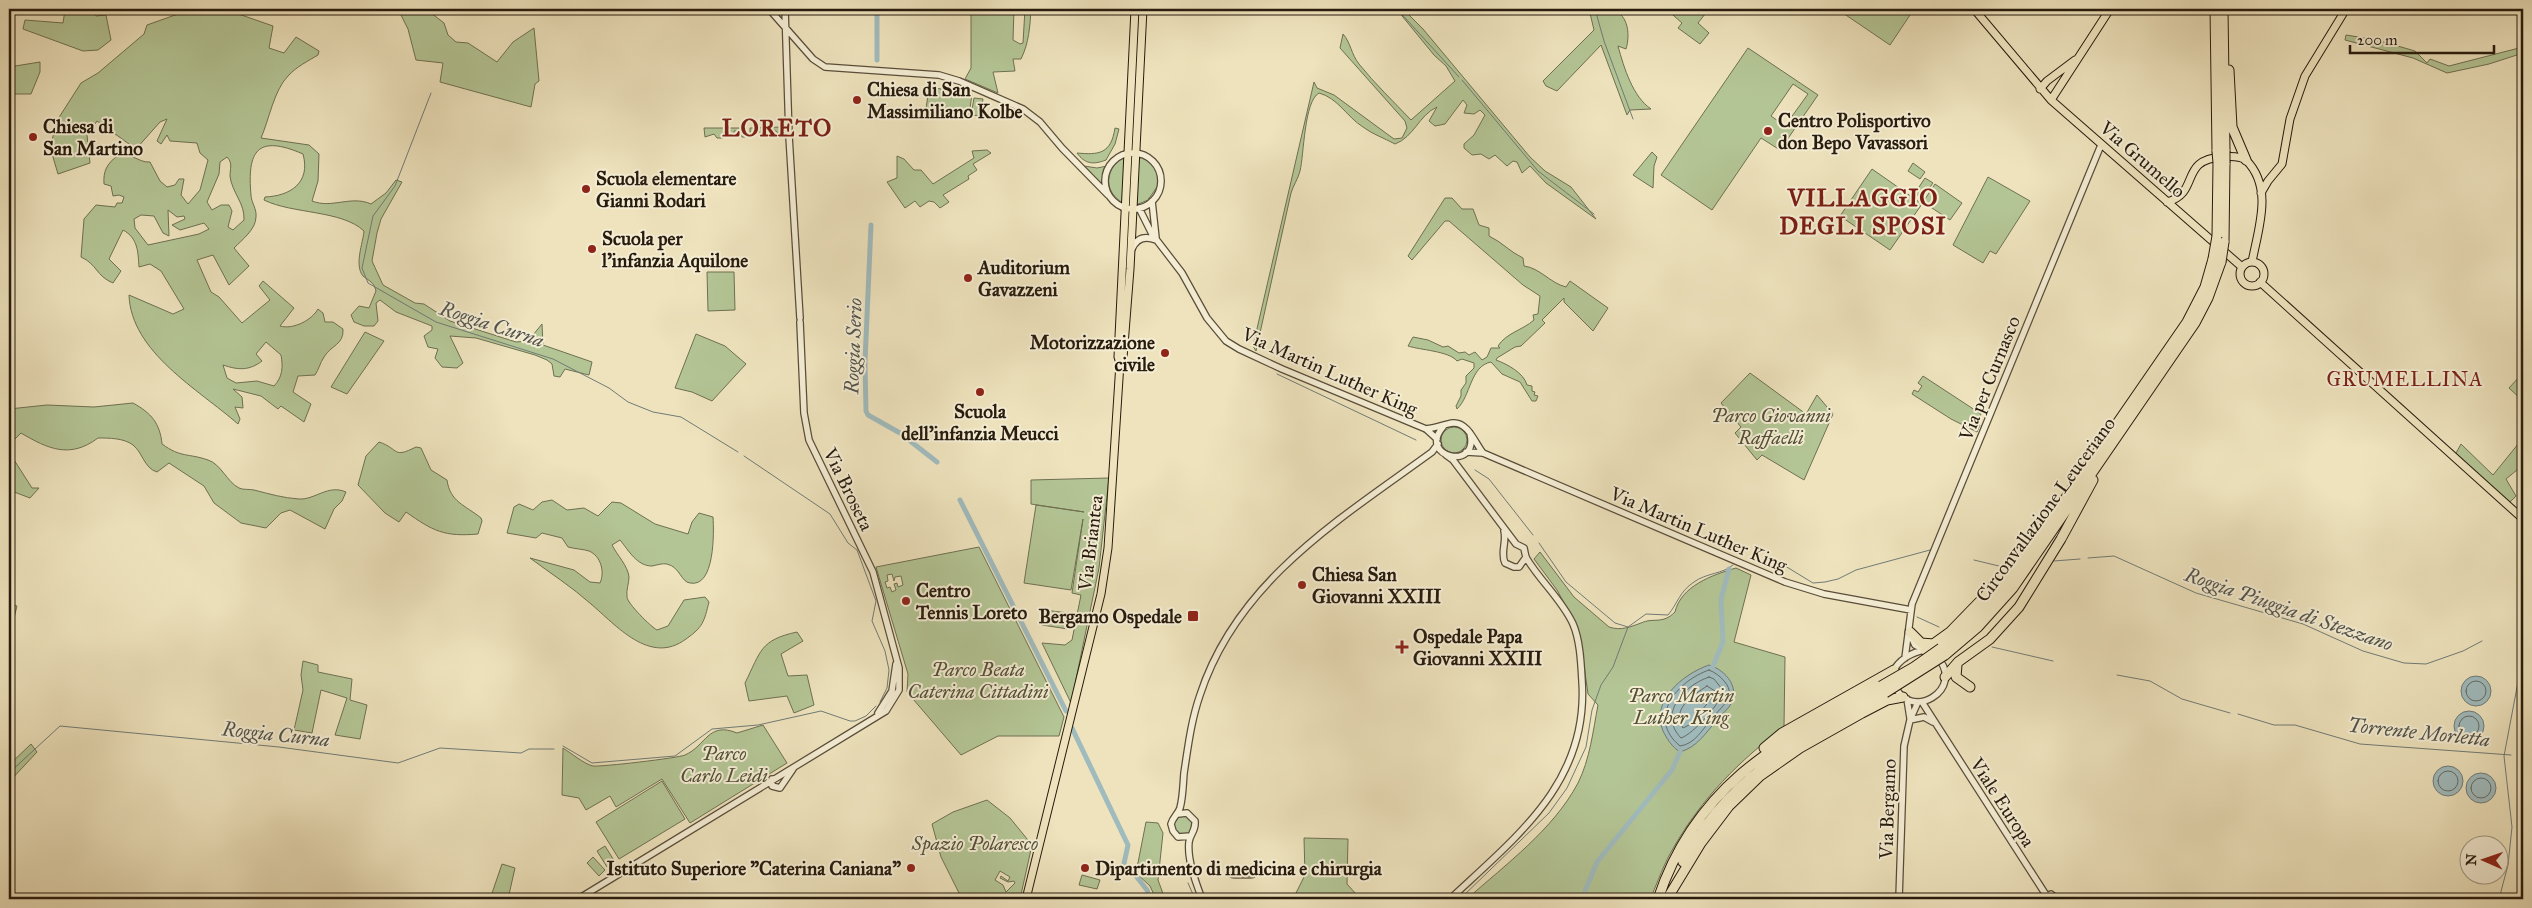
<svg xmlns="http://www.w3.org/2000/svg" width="2532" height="908" viewBox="0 0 2532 908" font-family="'IM FELL Great Primer',serif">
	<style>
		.green { fill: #b4c595; stroke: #6e7052; fill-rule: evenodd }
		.water { fill: #a0bbbd; stroke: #707b77 }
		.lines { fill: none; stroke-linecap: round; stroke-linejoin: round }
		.shore { stroke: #646b66; stroke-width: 1 }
		.stream { stroke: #707b77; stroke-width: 1 }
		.canal { stroke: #a0bbbd; stroke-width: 5 }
		.taxiway { stroke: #8a7f66; stroke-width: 12 }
		.minor-casing { stroke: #594d3a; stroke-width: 8 }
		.major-casing { stroke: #271b0e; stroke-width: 9 }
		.highway-casing { stroke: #271b0e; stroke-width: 11 }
		.minor { stroke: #f4edd4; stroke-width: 5.5 }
		.major { stroke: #eee3bd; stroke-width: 7 }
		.highway { stroke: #eee3bd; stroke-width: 9 }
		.highway-bridge-casing { stroke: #271b0e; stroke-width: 11; stroke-linecap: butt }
		.highway-bridge { stroke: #eee3bd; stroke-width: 9 }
		.poi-dot { fill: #8f2418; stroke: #f4edd4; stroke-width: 2 }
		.labels { text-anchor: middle; stroke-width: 4; stroke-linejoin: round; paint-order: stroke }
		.poi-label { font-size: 19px; font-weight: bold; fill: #271b0e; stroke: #f4edd4; text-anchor: start }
		.street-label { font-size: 19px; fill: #271b0e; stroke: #f4edd4 }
		.park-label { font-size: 19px; font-style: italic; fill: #514e36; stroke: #f4edd4 }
		.water-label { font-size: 20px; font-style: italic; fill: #51534b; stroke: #f4edd4 }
		.neighbourhood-label { font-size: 20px; letter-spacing: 1px; fill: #7a1f14; stroke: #f4edd4 }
		.district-label { font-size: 24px; font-weight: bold; letter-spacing: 1px; fill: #7a1f14; stroke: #f4edd4 }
	</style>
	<rect width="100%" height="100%" fill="#eee3bd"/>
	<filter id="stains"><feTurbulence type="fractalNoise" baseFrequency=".004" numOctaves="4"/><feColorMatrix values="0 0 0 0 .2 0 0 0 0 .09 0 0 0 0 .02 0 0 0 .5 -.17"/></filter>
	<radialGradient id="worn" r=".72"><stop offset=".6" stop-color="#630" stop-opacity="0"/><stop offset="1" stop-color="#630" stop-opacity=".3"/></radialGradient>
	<path class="green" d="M57 9H95L96 16 106 15 111 40 98 50 83 51 23 29 25 20 63 23 65 10Z
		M192 9 230 11 273 26 269 48 284 53 296 37 319 51 318 55C308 61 296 67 288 76 274 90 269 120 261 138L309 145 319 154 318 181 312 201C332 209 351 195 371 204L386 193 396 180 402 182 381 219 377 233 372 261 383 285 415 303 424 304 450 321 516 342 528 341 542 324 543 345 592 362 589 375 565 369 560 377 554 376 552 364 547 360 535 355 476 338 450 336 463 363 457 368 442 367 435 358 438 349 428 347 424 336 432 330V326L396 312 380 300 376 303 378 321 374 326H364L354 322 351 315 359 306 369 308 376 291C374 282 369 281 363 276 354 265 363 243 364 231 342 210 292 214 264 200L265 197C290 196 311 183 303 154 257 134 247 151 251 195 251 202 257 209 256 217 256 229 242 240 234 248L249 266 229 285 213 255 197 260 211 292 219 297 242 323 270 300 259 286 263 281 294 308 280 326C293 330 312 320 318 309L323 313 325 322H333L343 329C344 345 331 345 324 357 320 363 319 369 315 375L298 376 293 392 311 404 304 422 281 406 278 409 261 396 233 389 242 397 243 408 235 407 240 419 238 424C198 389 131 352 129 295L173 314 184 309 161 271 150 264 139 267C138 252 138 238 123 230L109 259 121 271 113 283C96 276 97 264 81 257L84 219 96 205 115 207 117 203H122L124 197 119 195 113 196 111 186 104 184C103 171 107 164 117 156 131 151 138 163 150 162L160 181 167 187 175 185 179 179H184L181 195 188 204 200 190 208 160 200 153 197 143 170 141 167 135 161 144 157 141 167 119 160 122 136 149 97 121 87 135 90 163 58 174 50 147 58 119 81 83 98 73 144 34 147 25ZM227 157C233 163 230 169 230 176 232 193 245 203 244 220L233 230 228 227 232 211 229 205H221L212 210 207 202 219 174 220 162ZM168 210 177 217 184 216 185 219 172 225 180 230 204 223 209 229 199 234 148 245 135 228 134 219 141 215 154 216 163 233 169 236ZM266 342 281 355C283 366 283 377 274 386L257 381 236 383 227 378 223 365C238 370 249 371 262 361L256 354Z
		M398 9H426L444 23 448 35 456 42 468 43 497 62 513 42 534 28 539 81 535 84 531 107 440 82 443 63 416 60 408 29Z
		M971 9H1014L1013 40 1020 44 1023 43 1025 9H1031C1030 26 1029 43 1021 59H1013L1015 71 993 72 998 93 965 79 971 68Z
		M1589 9C1596 9 1606 7 1613 10 1629 15 1630 36 1626 49L1618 46C1624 68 1633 97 1651 109L1630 110 1627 115 1601 45 1557 91 1546 86 1543 81 1594 30Z
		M1677 9H1709L1698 23 1709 33 1700 44 1678 28 1682 23 1673 15Z
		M1837 9H1914L1890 45Z
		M1398 11H1405L1423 29 1530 157 1545 171 1571 187 1596 219 1546 183 1530 166 1522 173 1517 162 1513 161 1507 166 1495 155 1489 159 1481 154 1472 155 1464 148V144L1474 135 1485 115 1480 110 1474 114 1464 113 1467 105 1463 100 1445 124 1435 126 1429 121 1437 107C1419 115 1414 137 1395 144 1384 138 1372 134 1363 127 1347 117 1338 98 1319 93 1304 101 1304 155 1300 171 1298 179 1293 186 1291 193L1256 351 1253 346 1314 82 1317 88 1334 95 1394 139 1402 138 1407 128 1405 121 1340 48 1343 34C1351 43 1351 54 1359 64 1375 84 1394 102 1411 120L1455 81 1446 66 1434 55Z
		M2346 35 2377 40 2415 51 2427 63 2430 59 2449 66 2523 47V53L2489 64 2447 73 2413 58 2345 40Z
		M1748 48 1818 95 1780 150 1761 138 1712 210 1661 175ZM1793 84 1808 94 1785 126 1771 116Z
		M40 62V72L31 94H13L9 121V67Z
		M929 87 972 94 969 115 926 109Z
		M974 98 983 99 980 116 971 115Z
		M783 127V136L774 130H766V136L759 135V131H755V134H750V128Z
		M704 128H745V137H742L739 131H734V136H729V131H726L723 138H717L714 134 705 137Z
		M1115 128 1119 129 1115 144 1106 160C1093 165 1085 164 1077 153 1099 155 1111 154 1115 128Z
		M987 150 991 153 973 164 977 170 968 176 969 179 943 195 949 202 940 208 934 202 929 201 920 207 915 201 905 208 887 182 897 178V156L904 159 914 170H921L933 184 974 158 972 151Z
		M1652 152 1657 157 1654 166 1653 188 1633 175Z
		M1138 154C1153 159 1159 169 1159 184L1148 200 1136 205Z
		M1126 155 1123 203C1101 190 1106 167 1126 155Z
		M1913 163 1925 172 1920 179 1908 171Z
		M1084 166 1097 168 1107 166 1103 175 1104 186Z
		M1872 169 1922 204 1890 250 1840 216Z
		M1988 177 2030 201 1996 254 1990 251 1983 263 1953 245Z
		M1925 178 1933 183 1922 198 1915 193Z
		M1935 184 1962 203 1950 220 1923 202Z
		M1445 198H1452L1462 209H1473L1479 225 1489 228V236C1502 242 1510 252 1523 258L1524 266C1540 268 1550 283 1566 287L1570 281 1608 308 1593 331 1564 302V298L1542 320 1545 323 1521 346 1515 347 1497 358 1496 360C1507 364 1524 373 1527 385L1532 386V391L1535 392 1534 395 1538 396 1536 401H1532L1520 382 1502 374 1491 362C1470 366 1471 396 1457 409L1456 406 1461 396V390L1466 383V376L1474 368V363L1462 359 1457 361C1449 351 1420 350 1408 346L1413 337 1428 340 1443 347 1448 346 1459 353 1465 352 1469 355 1475 352 1482 360 1487 357 1491 348H1500L1498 346C1506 333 1523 330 1534 320L1533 315 1538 314 1540 296 1523 285 1449 221H1445L1412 260 1408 256Z
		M707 272H734L735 310 708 311Z
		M365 332 384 341 347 394 331 387Z
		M696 334 725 346 746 364 712 401 692 392 675 388Z
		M1750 373 1806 414 1817 395 1833 414 1804 480 1762 455 1757 460 1735 433 1741 427 1721 403Z
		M1923 376 1981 414 1977 423 1980 425 1977 432 1951 419 1912 394 1914 390 1918 392 1922 386 1918 383Z
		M2520 376 2523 379V401L2509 388Z
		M133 403C151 413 160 423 162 444 181 458 188 453 208 460 221 464 227 482 239 488 243 490 250 489 254 490 270 494 283 498 299 499 315 500 328 484 346 492L342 501 334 509 325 529 290 510 281 513 266 528 241 523 214 503 204 486 169 463 157 472C144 468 143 453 133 445 124 438 109 438 98 438 70 459 48 449 21 433L9 445V409L47 405 94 407Z
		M1441 440a13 13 0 1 1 26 0a13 13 0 1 1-26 0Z
		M2523 438V465L2506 479 2516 496 2510 502 2505 500 2460 460 2456 453 2461 444 2493 475Z
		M379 442C400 449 392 459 416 447L421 448 431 470 447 480C450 502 465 505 481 518L482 521 478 534C444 537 433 531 406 512L399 522 385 513 358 485 366 456Z
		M9 452 32 488H39L30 498 9 490Z
		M1109 478 1099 568 1071 703 1042 643 1065 645 1072 640 1081 595 1072 593 1083 519 1071 590 1024 583 1036 505 1084 512 1031 504V480Z
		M552 500 567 510 584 508 598 516 612 502 621 503 655 524 688 534 692 522 699 513 713 517C714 532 715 588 690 583 681 582 680 567 667 564 663 563 657 565 652 566 637 566 629 551 620 540L612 545C617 555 628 566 629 577 629 583 626 590 627 597 627 603 651 627 657 630L668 626 684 600 705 597 709 602C704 622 703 627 686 639 650 666 616 625 591 604 572 587 550 573 530 558L574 570 590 582 600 583C605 572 601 556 589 551 583 549 575 549 568 547L562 538 542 533 536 538 507 533 514 507 519 504 533 510 542 502Z
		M979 547 1064 717 1059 736H998L961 755 907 692 908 674 876 567ZM892 574 894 581 895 577 901 576 903 585 898 587 897 583 894 584 896 590 892 592 890 587 887 588 885 582 888 581 887 575Z
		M1540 552 1574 597 1609 627C1621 631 1630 627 1641 623 1654 617 1662 625 1675 612 1681 586 1712 575 1736 568L1751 575 1734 642 1785 657 1784 727C1740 760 1701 799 1674 847 1664 863 1658 882 1650 899H1467C1506 864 1553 830 1578 783 1590 759 1593 731 1598 705L1588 694 1582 651 1574 621 1557 590 1534 559Z
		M9 603 17 606 9 638Z
		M1044 610 1076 614 1068 629 1042 625Z
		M797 632 803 641 781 654 788 676 807 675 814 705 794 713 787 696 749 701 745 683C761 651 760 640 797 632Z
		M303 661 318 665V672L352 679 350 700 367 705 360 739 335 735 347 698 321 690 312 733 294 730 303 690 301 675Z
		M763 725 787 763 690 823 662 779 616 807 610 796 586 810 579 798 562 795 563 748C571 753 584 764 593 766 601 767 679 758 685 755 706 746 708 721 737 733Z
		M31 744 37 752 9 782V765Z
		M662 781 685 819 619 859 596 822Z
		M987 800 1010 818 1032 845 1020 899H962L941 857 932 824 953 812ZM1000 871 1010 877 1008 881 1001 876 1000 878 1008 882 1014 881 1015 883 1006 892 1003 885 995 880Z
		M1174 825a10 10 0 1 1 20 0a10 10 0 1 1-20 0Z
		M1146 822 1158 823 1163 833 1158 880 1165 899H1156L1150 886 1136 873Z
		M1304 838 1348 839 1347 884 1356 894 1371 899H1293L1305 875Z
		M605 846 615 862 607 867 597 851Z
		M593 857 605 870 599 876 587 863Z
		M502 864 515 868 508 899H490Z
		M1082 875 1100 880 1097 889 1079 885Z"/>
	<path class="water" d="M1709 665C1726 670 1742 689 1729 707 1725 712 1720 716 1716 721 1705 734 1697 747 1680 752 1672 747 1667 739 1663 731 1650 701 1683 674 1709 665Z
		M2461 691a15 15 0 1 1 30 0a15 15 0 1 1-30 0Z
		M2454 726a15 15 0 1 1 30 0a15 15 0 1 1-30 0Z
		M2433 781a15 15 0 1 1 30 0a15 15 0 1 1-30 0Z
		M2466 788a15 15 0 1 1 30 0a15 15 0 1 1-30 0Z"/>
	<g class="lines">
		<path class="shore" d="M1709 670C1716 673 1720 676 1725 682 1737 697 1721 707 1712 718 1703 729 1695 744 1680 746 1646 718 1677 681 1709 670Z
			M1709 677 1714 679 1722 689C1725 700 1692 735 1681 738 1658 714 1683 686 1709 677Z
			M2466 691a10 10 0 1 1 20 0a10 10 0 1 1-20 0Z
			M1707 686 1715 691 1714 695 1691 724 1683 728C1671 709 1692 696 1707 686Z
			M2459 726a10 10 0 1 1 20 0a10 10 0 1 1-20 0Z
			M2438 781a10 10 0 1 1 20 0a10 10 0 1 1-20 0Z
			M2471 788a10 10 0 1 1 20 0a10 10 0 1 1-20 0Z"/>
		<path class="stream" d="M1397 9 1459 77
			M1595 9 1604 41 1633 119
			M1462 80 1538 171 1594 214
			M431 93 395 186 373 216 362 268 368 283 436 322 553 359 609 388 628 402 653 412 681 417 738 452
			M1277 374 1416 440
			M744 456 830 514 848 543 857 550 876 601 872 621 885 651 889 670 887 688 880 702
			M1475 470 1489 479 1533 535
			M1539 543 1566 582 1615 623 1628 627 1646 614 1668 615C1678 603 1679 592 1694 582 1706 573 1723 574 1733 565
			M1772 558 1813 583 1825 582 1838 579 1856 570 1930 550
			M2088 558 2114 556 2196 593 2303 624 2363 651 2404 663 2426 664 2463 651 2482 641
			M1974 560 2003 567
			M2054 561 2080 559
			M1917 617 1939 627
			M1992 647 2053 661
			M2117 675 2150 681 2182 699 2230 713
			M2238 714 2274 725H2295L2360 744 2511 755
			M563 746 592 763 675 756 712 729 758 725 821 711 850 721H855L866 716 876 706
			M9 773 60 726 279 747 398 763 440 748 521 753 529 749H554
			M1188 883 1195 899
			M1460 899 1549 813 1567 788 1586 747 1592 710 1601 685 1613 667 1628 627
			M2499 899 2508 865 2512 827 2504 756 2518 682"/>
		<path class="canal" d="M877 60V9
			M871 225 865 362 866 411 868 415 900 433 937 462
			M960 500 1066 711
			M1713 666 1723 642 1721 599 1729 569
			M1072 728 1128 845 1123 868 1127 873
			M1136 876 1147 890 1150 899
			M1585 891 1597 862 1672 770 1680 752"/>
		<path class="taxiway" d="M1234 873H1251"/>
		<g class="minor-casing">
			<path id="minor" d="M769 9 813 59 825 67 939 75 959 81 1023 109 1040 122 1062 148 1108 195
				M785 9 789 136 800 318
				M1105 181a28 28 0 1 1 56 0a28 28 0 1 1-56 0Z
				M1152 201 1156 238
				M1139 208 1152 234 1182 273 1207 318 1226 341 1239 349 1282 369 1426 429 1437 439
				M1132 249C1137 237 1146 236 1156 240
				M1443 427C1417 457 1480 472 1470 433
				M1426 429C1436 428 1445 424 1453 423 1468 422 1475 443 1483 453
				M1466 452 1483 453 1785 582 1824 594 1911 610
				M1446 455 1453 460 1516 544 1524 548C1525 552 1525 556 1527 559 1541 582 1562 600 1573 624 1580 640 1581 663 1582 681 1589 782 1517 836 1450 899
				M1504 531C1507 542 1500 553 1505 563L1514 567H1519L1526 557
				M1910 634 1915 645 1927 651
				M1905 658 1912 604 2101 145
				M1893 672C1898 660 1912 652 1925 650
				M1894 684C1909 724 1967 689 1937 657
				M1907 699 1910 718
				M1922 702 2046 895
				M878 713 892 691 896 664
				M1910 720 1924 717 1933 722
				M772 779V786L780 788 793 769
				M1178 814 1187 813 1195 821C1196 831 1190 834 1189 842 1187 860 1196 883 1202 899
				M1190 836 1178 837 1173 831 1171 824C1173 817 1178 814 1180 808 1183 797 1183 785 1184 773 1188 747 1191 721 1200 695 1237 581 1340 519 1432 452L1438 444
				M578 899 886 711 899 690V668L873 572 809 440 804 413 800 322
				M1899 899 1904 746 1910 720 1918 702
				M2043 899 2051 894 2057 899"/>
		</g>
		<g class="major-casing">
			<path id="major" d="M1974 9 2051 100 2242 267
				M2040 89 2047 81 2075 60
				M2051 100 2110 9
				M2261 193 2268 181 2282 164 2290 119 2305 76 2346 9
				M2167 202C2201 193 2178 159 2223 157 2232 156 2239 156 2246 160 2274 188 2258 229 2252 262
				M2240 274a12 12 0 1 1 24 0a12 12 0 1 1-24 0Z
				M2260 282 2523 519
				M1120 363 1123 358 1130 269 1143 9
				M1026 899 1101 594 1108 548 1120 363 1118 357 1135 9"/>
		</g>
		<g class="highway-casing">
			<path id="highway" d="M2215 9 2217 151
				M2223 9 2225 151
				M2229 70 2232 127 2246 160
				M2217 236 2218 163
				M2224 242 2225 163
				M1910 632 1921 643 1934 644
				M1941 648 1969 625 2007 583 2187 322 2205 287 2213 259
				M1925 650 1950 632 1984 597 2042 525
				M1945 655 1978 627 2013 588 2195 323 2208 298 2221 262
				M1957 665 1956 677 1970 687
				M1945 677 1958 662 1990 639 2019 607 2061 539 2093 480
				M1764 748 1782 733 1894 670
				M1683 862C1727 776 1804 738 1885 693
				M1658 899C1697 782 1781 741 1881 686
				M1667 899 1701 843 1729 806 1760 776 1800 748 1862 713 1887 700 1903 697"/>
		</g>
		<use href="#minor" class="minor"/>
		<use href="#major" class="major"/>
		<use href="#highway" class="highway"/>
		<g class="highway-bridge-casing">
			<path id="highway-bridge" d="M2217 151 2218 163
				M2225 151V163
				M2213 259 2217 236
				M2221 262 2224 242
				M1881 686 1914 667 1941 648
				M1885 693 1945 655"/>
		</g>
		<use href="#highway-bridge" class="highway-bridge"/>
	</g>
	<g class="poi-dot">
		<circle cx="857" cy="100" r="5"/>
		<circle cx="1768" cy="131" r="5"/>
		<circle cx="33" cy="137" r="5"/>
		<circle cx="586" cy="189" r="5"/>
		<circle cx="592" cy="249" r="5"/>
		<circle cx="968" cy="278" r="5"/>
		<circle cx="1165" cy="353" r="5"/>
		<circle cx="980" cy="392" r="5"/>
		<circle cx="1302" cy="585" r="5"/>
		<circle cx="906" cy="601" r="5"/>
		<rect x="1187" y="610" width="12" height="12" rx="2.5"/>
		<path d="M1399.5 639.5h5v5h5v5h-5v5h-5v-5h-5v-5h5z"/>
		<circle cx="911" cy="868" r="5"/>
		<circle cx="1085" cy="868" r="5"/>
	</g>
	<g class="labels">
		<g class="poi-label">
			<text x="867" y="96">Chiesa di San<tspan x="867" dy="22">Massimiliano Kolbe</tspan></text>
			<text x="1778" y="127">Centro Polisportivo<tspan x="1778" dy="22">don Bepo Vavassori</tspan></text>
			<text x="43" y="133">Chiesa di<tspan x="43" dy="22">San Martino</tspan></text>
			<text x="596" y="185">Scuola elementare<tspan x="596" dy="22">Gianni Rodari</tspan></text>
			<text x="602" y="245">Scuola per<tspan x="602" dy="22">l'infanzia Aquilone</tspan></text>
			<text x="978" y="274">Auditorium<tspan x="978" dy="22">Gavazzeni</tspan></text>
			<text x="1155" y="349" text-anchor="end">Motorizzazione<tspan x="1155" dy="22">civile</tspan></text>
			<text x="980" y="418" text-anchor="middle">Scuola<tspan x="980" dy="22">dell'infanzia Meucci</tspan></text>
			<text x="1312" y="581">Chiesa San<tspan x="1312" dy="22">Giovanni XXIII</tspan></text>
			<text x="916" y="597">Centro<tspan x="916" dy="22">Tennis Loreto</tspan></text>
			<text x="1182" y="623" text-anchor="end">Bergamo Ospedale</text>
			<text x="1413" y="643">Ospedale Papa<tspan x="1413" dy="22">Giovanni XXIII</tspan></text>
			<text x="901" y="875" text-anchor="end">Istituto Superiore "Caterina Caniana"</text>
			<text x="1095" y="875">Dipartimento di medicina e chirurgia</text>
		</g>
		<g class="street-label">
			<text transform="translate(2143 159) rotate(41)" y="7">Via Grumello</text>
			<text transform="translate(1330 371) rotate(24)" y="7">Via Martin Luther King</text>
			<text transform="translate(1989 378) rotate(-68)" y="7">Via per Curnasco</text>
			<text transform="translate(849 489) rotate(64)" y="7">Via Broseta</text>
			<text transform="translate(2045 509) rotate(-54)" y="7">Circonvallazione Leuceriano</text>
			<text transform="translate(1699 529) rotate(23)" y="7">Via Martin Luther King</text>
			<text transform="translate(1090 543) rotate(-83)" y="7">Via Briantea</text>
			<text transform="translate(2003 802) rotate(57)" y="7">Viale Europa</text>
			<text transform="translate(1887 809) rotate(-88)" y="7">Via Bergamo</text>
		</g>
		<g class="park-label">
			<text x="1771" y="422">Parco Giovanni<tspan x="1771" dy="22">Raffaelli</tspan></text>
			<text x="978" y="676">Parco Beata<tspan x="978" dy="22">Caterina Cittadini</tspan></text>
			<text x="1681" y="702">Parco Martin<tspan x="1681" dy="22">Luther King</tspan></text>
			<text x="724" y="760">Parco<tspan x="724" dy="22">Carlo Leidi</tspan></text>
			<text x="975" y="850">Spazio Polaresco</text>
		</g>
		<g class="water-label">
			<text transform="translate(492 324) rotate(18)" y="7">Roggia Curna</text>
			<text transform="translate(853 346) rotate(-88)" y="7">Roggia Serio</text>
			<text transform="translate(2289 609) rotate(19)" y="7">Roggia Piuggia di Stezzano</text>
			<text transform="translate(2419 732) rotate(6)" y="7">Torrente Morletta</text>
			<text transform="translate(276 734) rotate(6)" y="7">Roggia Curna</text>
		</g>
		<g class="neighbourhood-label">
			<text x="2405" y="386">GRUMELLINA</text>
		</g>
		<g class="district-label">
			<text x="777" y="136">LORETO</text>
			<text x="1863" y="206">VILLAGGIO<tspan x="1863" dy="28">DEGLI SPOSI</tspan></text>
		</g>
	</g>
	<rect width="2532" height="908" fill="none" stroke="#eee3bd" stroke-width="30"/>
	<rect x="10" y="10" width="2512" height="888" fill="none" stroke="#271b0e" stroke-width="2.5"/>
	<rect x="15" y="15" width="2502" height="878" fill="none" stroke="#271b0e"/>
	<g transform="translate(2484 860) rotate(272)"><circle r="24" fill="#f4edd4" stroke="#a29985"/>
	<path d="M0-4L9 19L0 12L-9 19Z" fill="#8f2418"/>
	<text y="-8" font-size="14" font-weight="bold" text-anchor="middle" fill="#271b0e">N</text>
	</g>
	<path d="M2350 45v8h144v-8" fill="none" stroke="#271b0e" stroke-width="2.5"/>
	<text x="2357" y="45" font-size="15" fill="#271b0e" stroke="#f4edd4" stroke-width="4" paint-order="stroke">200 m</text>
	<rect width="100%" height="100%" filter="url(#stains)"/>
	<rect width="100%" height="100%" fill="url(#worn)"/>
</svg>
